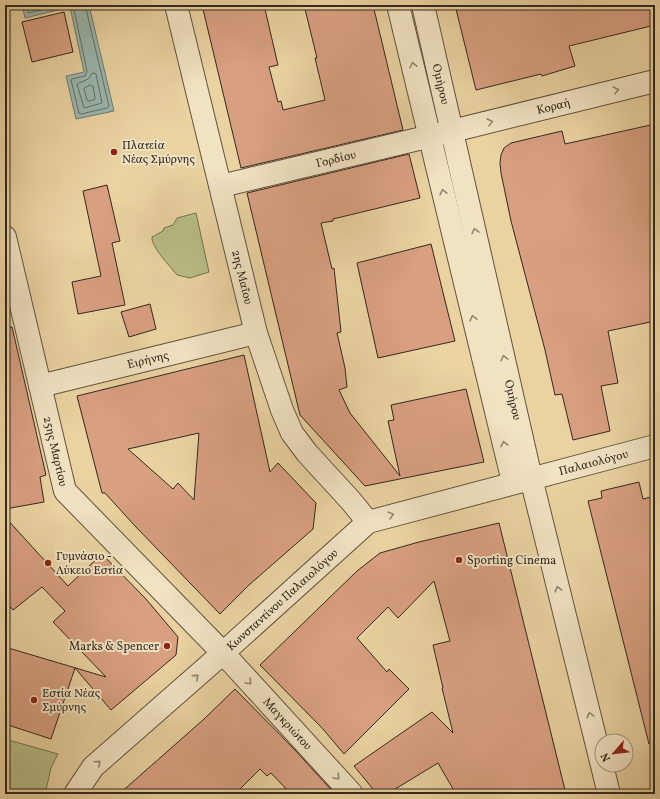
<svg xmlns="http://www.w3.org/2000/svg" width="660" height="799" viewBox="0 0 660 799" font-family="Vollkorn,serif">
	<style>
		.green { fill: #b7bb84; stroke: #757252 }
		.water { fill: #9ab6ad; stroke: #717e74 }
		.lines { fill: none; stroke-linecap: round; stroke-linejoin: round }
		.shore { stroke: #667066; stroke-width: 1 }
		.building { fill: #d89f81; stroke: #33291f; fill-rule: evenodd }
		.minor-casing { stroke: #615340; stroke-width: 24 }
		.minor { stroke: #f1e2c2; stroke-width: 22 }
		.oneway { stroke: #928670 }
		.poi-dot { fill: #8f2418; stroke: #f1e2c2; stroke-width: 1.5 }
		.labels { text-anchor: middle; stroke-width: 4; stroke-linejoin: round; paint-order: stroke }
		.street-label { font-size: 12px; fill: #33291f; stroke: #f1e2c2 }
		.poi-label { font-size: 12px; fill: #33291f; stroke: #f1e2c2; text-anchor: start }
	</style>
	<rect width="100%" height="100%" fill="#ead2a1"/>
	<filter id="stains"><feTurbulence type="fractalNoise" baseFrequency=".005" numOctaves="4"/><feColorMatrix values="0 0 0 0 .2 0 0 0 0 .09 0 0 0 0 .02 0 0 0 .5 -.17"/></filter>
	<radialGradient id="worn" r=".72"><stop offset=".6" stop-color="#630" stop-opacity="0"/><stop offset="1" stop-color="#630" stop-opacity=".3"/></radialGradient>
	<path class="green" d="M196 213 209 272 190 278 177 275C170 266 151 247 152 237L163 231 164 228 173 225 177 218Z
		M5 739 58 754 51 768 45 794H5Z"/>
	<path class="water" d="M22 5H89L114 111 76 119 66 76 84 72 70 7 25 18Z"/>
	<g class="lines">
		<path class="shore" d="M26 5 28 11 29 13 60 5
			M73 5 87 71 85 76 72 79 71 80 79 113 81 114 107 108 109 106 85 5
			M93 73 96 74 102 103 84 108 77 84 88 79Z
			M90 85 93 86 95 98 94 100 89 101 87 100 84 89Z"/>
	</g>
	<path class="building" d="M202 5H264L278 65 269 67 278 102 281 101 283 110 325 100 315 58H317L304 5H373L403 130 241 168Z
		M455 5H655V25L569 46 575 66 542 76 541 74 476 90Z
		M64 12 73 52 32 62 22 22Z
		M655 124V321L608 331 618 383 601 386 610 431 573 440 562 394 555 395 545 350 511 221 501 173 500 163 501 155 504 148 511 143 562 131 565 144Z
		M409 154 420 198 333 219V221L321 223 332 269 334 268 341 332 337 333 345 368 347 387 339 390 350 413 400 476 388 421 394 420 391 405 466 389 484 462 365 486 300 415 247 193Z
		M107 185 120 241 112 243 125 305 78 314 72 282 101 276 83 191Z
		M431 244 455 341 378 358 357 263Z
		M150 304 156 329 129 337 121 312Z
		M12 327 46 475 40 477 44 502 5 509V328Z
		M244 355 270 472 278 463 316 503 313 529 249 585 220 614 135 526 105 493H102L77 396ZM199 433 194 500 178 483 173 489 128 449Z
		M639 482 643 499 655 496V744H649L588 501 602 498 601 491Z
		M5 517 68 586 102 554 146 599 178 637 176 655 111 710 75 668 51 739 5 724V647L106 677 53 622 65 611 42 587 13 610 5 600Z
		M499 523 566 794H456L438 763 387 794H377L354 766 432 712 453 733 442 688H443L433 645 450 641 434 581 398 618 388 607 357 638 387 672 389 669 409 689 344 754 322 728 260 665 357 571 380 553 419 542Z
		M235 689 294 749 335 794H291L271 773 267 776 260 769 235 794H119L203 720Z"/>
	<g class="lines">
		<g class="minor-casing">
			<g id="minor">
				<path id="s1" d="M176 5 256 333 282 410 292 433 307 453 351 501 368 522"/>
				<path d="M398 5 513 482"/>
				<path id="s2" d="M423 5 531 478 609 794"/>
				<path id="s3" d="M221 186 452 131 655 81"/>
				<path id="s4" d="M5 237 65 491 223 653 352 794"/>
				<path id="s5" d="M40 386 256 333"/>
				<path id="s6" d="M75 794 93 767 223 653 368 522 655 446"/>
			</g>
		</g>
		<use href="#minor" class="minor"/>
	</g>
	<defs><path id="oneway-chevron" d="M-2-3.5L2.5 0L-2 3.5" fill="none" stroke-width="1.6" stroke-linecap="round" stroke-linejoin="round"/></defs>
	<g class="oneway">
		<use href="#oneway-chevron" transform="translate(413 65) rotate(-103)"/>
		<use href="#oneway-chevron" transform="translate(616 90) rotate(-14)"/>
		<use href="#oneway-chevron" transform="translate(490 122) rotate(-14)"/>
		<use href="#oneway-chevron" transform="translate(443 192) rotate(-103)"/>
		<use href="#oneway-chevron" transform="translate(475 231) rotate(-103)"/>
		<use href="#oneway-chevron" transform="translate(473 318) rotate(-103)"/>
		<use href="#oneway-chevron" transform="translate(504 358) rotate(-103)"/>
		<use href="#oneway-chevron" transform="translate(504 444) rotate(-103)"/>
		<use href="#oneway-chevron" transform="translate(391 515) rotate(-15)"/>
		<use href="#oneway-chevron" transform="translate(558 589) rotate(-104)"/>
		<use href="#oneway-chevron" transform="translate(196 677) rotate(-41)"/>
		<use href="#oneway-chevron" transform="translate(249 682) rotate(47)"/>
		<use href="#oneway-chevron" transform="translate(590 715) rotate(-104)"/>
		<use href="#oneway-chevron" transform="translate(98 763) rotate(-42)"/>
		<use href="#oneway-chevron" transform="translate(337 777) rotate(47)"/>
	</g>
	<g class="poi-dot">
		<circle cx="114" cy="152" r="4"/>
		<circle cx="459" cy="560" r="4"/>
		<circle cx="48" cy="563" r="4"/>
		<circle cx="167" cy="646" r="4"/>
		<circle cx="34" cy="700" r="4"/>
	</g>
	<g class="labels">
		<g class="street-label">
			<text dy="4" stroke="none"><textPath href="#s2" startOffset="81">Ομήρου</textPath></text>
			<text dy="4" stroke="none"><textPath href="#s3" startOffset="342">Κοραή</textPath></text>
			<text dy="4" stroke="none"><textPath href="#s3" startOffset="118">Γορδίου</textPath></text>
			<text dy="4" stroke="none"><textPath href="#s1" startOffset="280">2ης Μαΐου</textPath></text>
			<text dy="4" stroke="none"><textPath href="#s5" startOffset="111">Ειρήνης</textPath></text>
			<text dy="4" stroke="none"><textPath href="#s2" startOffset="405">Ομήρου</textPath></text>
			<text dy="4" stroke="none"><textPath href="#s4" startOffset="220">25ης Μαρτίου</textPath></text>
			<text dy="4" stroke="none"><textPath href="#s6" startOffset="634">Παλαιολόγου</textPath></text>
			<text dy="4" stroke="none"><textPath href="#s6" startOffset="285">Κωνσταντίνου Παλαιολόγου</textPath></text>
			<text dy="4" stroke="none"><textPath href="#s4" startOffset="583">Μαγκριώτου</textPath></text>
		</g>
		<g class="poi-label">
			<text x="122" y="149">Πλατεία<tspan x="122" dy="14">Νέας Σμύρνης</tspan></text>
			<text x="56" y="560">Γυμνάσιο -<tspan x="56" dy="14">Λύκειο Εστία</tspan></text>
			<text x="467" y="564">Sporting Cinema</text>
			<text x="159" y="650" text-anchor="end">Marks &amp; Spencer</text>
			<text x="42" y="697">Εστία Νέας<tspan x="42" dy="14">Σμύρνης</tspan></text>
		</g>
	</g>
	<rect width="660" height="799" fill="none" stroke="#ead2a1" stroke-width="20"/>
	<rect x="6" y="6" width="648" height="787" fill="none" stroke="#33291f" stroke-width="2"/>
	<rect x="10" y="10" width="640" height="779" fill="none" stroke="#33291f"/>
	<g transform="translate(614 753) rotate(242)"><circle r="19" fill="#f1e2c2" stroke="#a59881"/>
	<path d="M0-3L7 15L0 10L-7 15Z" fill="#8f2418"/>
	<text y="-6" font-size="11" font-weight="bold" text-anchor="middle" fill="#33291f">N</text>
	</g>
	<rect width="100%" height="100%" filter="url(#stains)"/>
	<rect width="100%" height="100%" fill="url(#worn)"/>
</svg>
